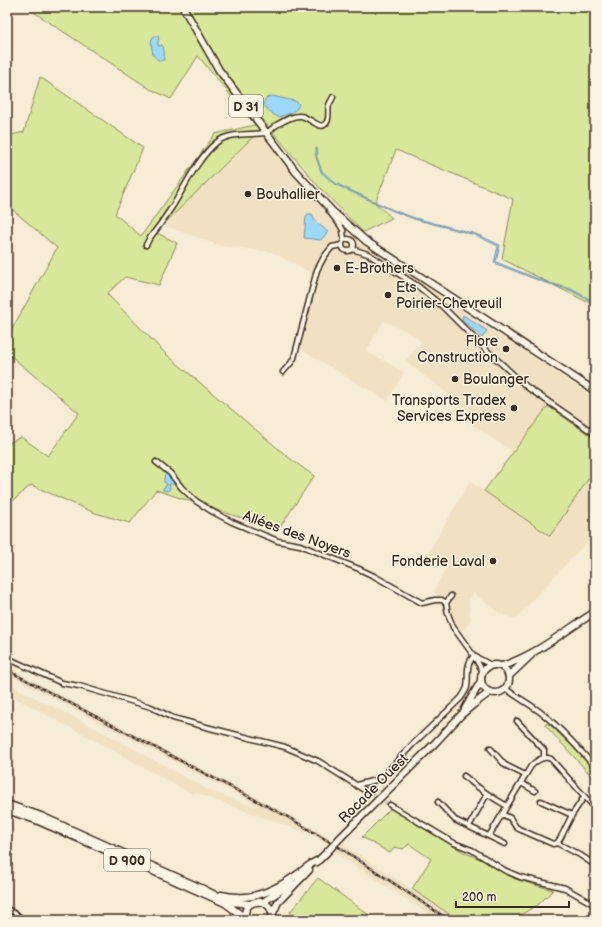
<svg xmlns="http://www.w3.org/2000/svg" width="602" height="927" viewBox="0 0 602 927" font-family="'Balsamiq Sans',sans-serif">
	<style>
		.built { fill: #f1e1c3 }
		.green { fill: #d8e79a; stroke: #8a885c }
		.water { fill: #9cd9fd; stroke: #7593a4 }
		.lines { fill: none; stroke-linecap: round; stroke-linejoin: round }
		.minor-tunnel { stroke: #d1c5b1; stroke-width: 4; stroke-dasharray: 4 2; stroke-linecap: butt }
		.minor-casing { stroke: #3b2a1e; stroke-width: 7 }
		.primary-casing { stroke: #3b2a1e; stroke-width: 9 }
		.minor { stroke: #fcf5e5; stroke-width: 4 }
		.primary { stroke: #fcf5e5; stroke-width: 6 }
		.rail-casing { stroke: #3b2a1e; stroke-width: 2.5 }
		.rail { stroke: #fcf5e5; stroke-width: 1; stroke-dasharray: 3; stroke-linecap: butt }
		.primary-bridge-casing { stroke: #3b2a1e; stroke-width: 9; stroke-linecap: butt }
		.primary-bridge { stroke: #fcf5e5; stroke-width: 6 }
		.poi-dot { fill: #3b2a1e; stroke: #fcf5e5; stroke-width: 1.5 }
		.labels { text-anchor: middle; stroke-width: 3; stroke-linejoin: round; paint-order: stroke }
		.shield { fill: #fcf5e5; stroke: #75675a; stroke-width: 1 }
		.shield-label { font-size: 13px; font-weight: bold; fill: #3b2a1e }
		.poi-label { font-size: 14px; fill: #3b2a1e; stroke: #fcf5e5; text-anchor: start }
		.street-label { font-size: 14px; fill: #3b2a1e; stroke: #fcf5e5 }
	</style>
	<rect width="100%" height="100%" fill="#f7ecd6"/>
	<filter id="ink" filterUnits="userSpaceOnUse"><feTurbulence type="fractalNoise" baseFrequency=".025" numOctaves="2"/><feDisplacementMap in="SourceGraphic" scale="8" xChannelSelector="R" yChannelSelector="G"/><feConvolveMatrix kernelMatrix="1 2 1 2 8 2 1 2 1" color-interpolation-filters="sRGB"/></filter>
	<g filter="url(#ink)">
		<path class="built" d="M257 129 303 186 334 221 368 249 595 398V439L548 406 513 452 465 420 444 391 405 361 421 342 412 334 384 321 366 351 404 372 387 401 294 345 313 275 302 268 272 252 221 246 157 223Z
			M595 469V549L586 543 515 619 499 613 474 593 469 600 471 620 457 637 434 591 446 568 427 555 470 481 550 536Z
			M7 667 301 821 333 841 328 845 317 838 302 831 220 802 197 793H190L94 740 13 697 7 696V683L99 730 211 791 255 807 257 805 7 674Z
			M343 844 412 889 458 920H438L334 852Z"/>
		<path class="green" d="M26 7H595V306L502 259 513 199 396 150 375 203 392 218 363 232 319 187 266 124 163 225 157 233 177 243 159 285 125 277 107 294 166 354 288 457 314 476 278 530 156 490 130 523 95 513 31 485 7 506V444L21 437 48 456 79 413 7 353V338L57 248 7 205V136L24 132 40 77 143 148 115 214 141 236 215 134 255 125 198 56 171 99 150 89Z
			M548 406 595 439V469L550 536 484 491Z
			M544 724H549L595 768V780Z
			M391 808 463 852 492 864 515 879 553 890 539 904 512 920H458L412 889 431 859 409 844 403 849 395 847 390 853 362 837Z
			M318 878 376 920H296L290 912Z"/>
		<path class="water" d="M155 36H158L159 38 158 42V46L162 45C165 48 164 55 164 60L159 61 153 55 151 43 152 38Z
			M272 96 295 101 299 104C297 113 286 114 279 117L274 115 263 105C265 99 266 97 272 96Z
			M316 148H317L318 154 316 155 322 171 335 183 393 210 415 218 476 234 500 245 496 262 543 281 571 289 595 302V304L570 290 543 282 494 263 498 246 475 235 414 219 393 211 334 184 321 172 315 154 316 153Z
			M308 214H312L315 221 328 232 321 240 304 238 306 216Z
			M463 315 487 331 482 338 462 320Z
			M166 472 178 485 177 487 174 484H169L170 489 167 491 163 490V488L166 486 167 484 164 482V478Z"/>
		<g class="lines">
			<path class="minor-tunnel" d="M369 793 390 805"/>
			<g class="minor-casing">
				<path id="minor" d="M329 211 340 225 343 230 344 240
					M342 245a6 6 0 1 1 12 0a6 6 0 1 1-12 0Z
					M146 245 149 239C157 229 165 218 172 207 186 185 197 159 217 142 229 132 251 135 265 133 269 132 272 129 275 126 282 122 292 115 300 116 308 116 319 129 324 125 331 121 327 111 329 105 330 102 332 100 333 97
					M352 249 368 254 419 287 442 306 482 346 527 387 595 434
					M283 372 291 363 294 358 317 270 324 257 332 247 342 245
					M156 462 170 473 182 488 196 501 213 512 232 522 278 541 300 545 359 569 374 576 422 603 435 600H442L446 603 448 614 453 627 474 656 483 672
					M446 603 451 596
					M474 656 491 665
					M7 658 62 683 79 686 151 707 173 718 210 728 285 747 318 761 369 793
					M506 689C518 698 532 705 544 715 563 730 579 749 595 767
					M517 721 544 750V757
					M490 748 505 765 525 775
					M464 776C478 788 491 797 507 806
					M521 783 535 791
					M357 786 360 784 376 780 386 773 413 744 461 698C463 695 466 691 467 687 469 675 465 665 474 656
					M541 801 572 815
					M438 802 455 820 505 844
					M390 805 454 843 472 850 504 870 520 877 565 888 595 905
					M502 814 510 818 516 827 519 829 553 844 557 843 580 855 595 865
					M469 826 487 794
					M489 836 531 766C536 761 543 755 551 759L595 808
					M557 843 560 839 572 815 584 797
					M594 884 595 885
					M7 909 20 917 24 920"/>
			</g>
			<g class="primary-casing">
				<path id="primary" d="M183 7 219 70 296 172 332 211 366 241 595 391
					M481 679a14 14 0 1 1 28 0a14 14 0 1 1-28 0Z
					M502 666C536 655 565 631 595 612
					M509 676 531 655
					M465 709 481 681
					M7 804 41 816 201 888 221 898 231 902 250 904
					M7 810 36 820 110 852 225 903 244 917
					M340 838 436 742 461 715 474 704 490 692
					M317 862 328 851
					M221 895C226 896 232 897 237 897 259 899 280 887 298 874 305 869 310 863 319 860
					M263 902 292 883
					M273 913 278 902 309 870
					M245 918C243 894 277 898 272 920"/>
			</g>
			<use href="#minor" class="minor"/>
			<use href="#primary" class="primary"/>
			<g class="rail-casing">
				<path id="rail" d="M7 670 286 816 342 849 449 920"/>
			</g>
			<use href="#rail" class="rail"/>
			<g class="primary-bridge-casing">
				<path id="primary-bridge" d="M328 851 340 838"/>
			</g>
			<use href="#primary-bridge" class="primary-bridge"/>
		</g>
	</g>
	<g class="poi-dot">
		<circle cx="248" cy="194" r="4"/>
		<circle cx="337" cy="268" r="4"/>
		<circle cx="388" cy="295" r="4"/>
		<circle cx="506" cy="349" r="4"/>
		<circle cx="455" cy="379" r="4"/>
		<circle cx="514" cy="408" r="4"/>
		<circle cx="493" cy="561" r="4"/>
	</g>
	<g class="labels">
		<g class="shield">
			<rect x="229" y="95" width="34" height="22" rx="3"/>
			<rect x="104" y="849" width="46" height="22" rx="3"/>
		</g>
		<g class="shield-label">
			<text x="246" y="111">D 31</text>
			<text x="127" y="865">D 900</text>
		</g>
		<g class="poi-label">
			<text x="256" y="199">Bouhallier</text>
			<text x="345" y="273">E-Brothers</text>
			<text x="396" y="292">Ets<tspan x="396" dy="16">Poirier-Chevreuil</tspan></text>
			<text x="498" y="346" text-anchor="end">Flore<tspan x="498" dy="16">Construction</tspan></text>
			<text x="463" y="384">Boulanger</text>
			<text x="506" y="405" text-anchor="end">Transports Tradex<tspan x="506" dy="16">Services Express</tspan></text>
			<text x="485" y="566" text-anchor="end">Fonderie Laval</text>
		</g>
		<g class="street-label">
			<text transform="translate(297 534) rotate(20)" y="5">Allées des Noyers</text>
			<text transform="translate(373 788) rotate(-45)" y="5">Rocade Ouest</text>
		</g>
	</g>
	<rect width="602" height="927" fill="none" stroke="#fcf5e5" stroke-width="24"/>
	<rect x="12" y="12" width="578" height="903" fill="none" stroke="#3b2a1e" stroke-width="1.5" filter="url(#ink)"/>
	<path d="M456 901v6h113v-6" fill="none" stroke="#3b2a1e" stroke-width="2"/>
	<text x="462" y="901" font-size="12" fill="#3b2a1e" stroke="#fcf5e5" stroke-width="3" paint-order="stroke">200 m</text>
</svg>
